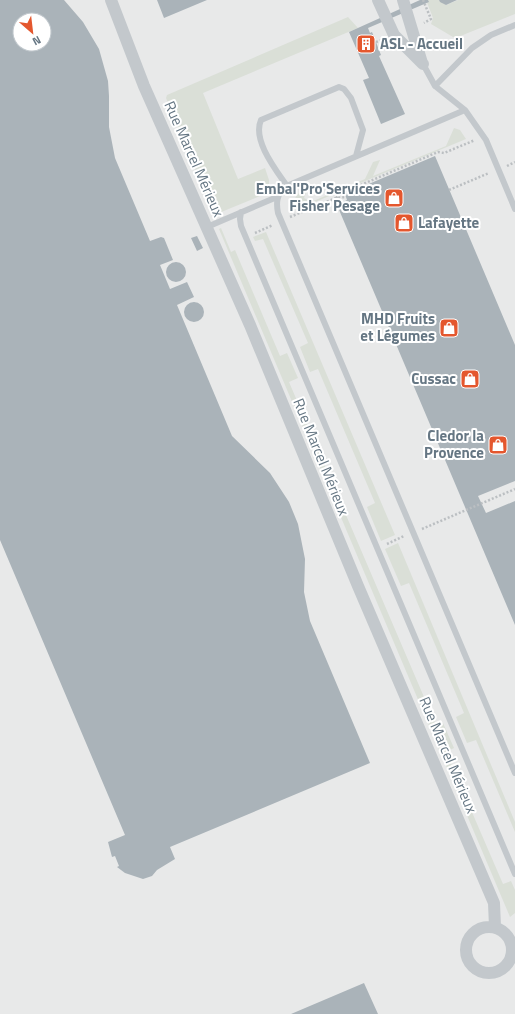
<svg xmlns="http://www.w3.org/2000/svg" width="515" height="1014" viewBox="0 0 515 1014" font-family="'Titillium Web',sans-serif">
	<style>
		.built { fill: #e8e9e9; fill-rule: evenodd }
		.green { fill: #dadfd7 }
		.building { fill: #aab3b9; fill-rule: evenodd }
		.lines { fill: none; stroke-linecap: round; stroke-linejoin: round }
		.path { stroke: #bbbfc2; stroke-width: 2.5; stroke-dasharray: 2 2; stroke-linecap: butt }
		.service { stroke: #c3c8cc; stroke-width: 6 }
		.minor { stroke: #c3c8cc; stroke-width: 12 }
		.labels { text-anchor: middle; stroke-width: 4; stroke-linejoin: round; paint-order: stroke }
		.poi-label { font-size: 15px; font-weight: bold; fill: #657683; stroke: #fff; text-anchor: end }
		.street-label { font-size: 15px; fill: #657683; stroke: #fff }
	</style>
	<rect width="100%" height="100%" fill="#fafaf8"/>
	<path class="built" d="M0 0H515V1014H0ZM20 20H44V44H20Z"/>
	<path class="green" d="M426 0H439L446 5 458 0H515V14L458 37H453L431 24 433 18Z
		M348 17 358 28 203 93 238 179 265 168 269 180V185L267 191 260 196 214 215 166 98 167 95Z
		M454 128 460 130 466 139 298 209C292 196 296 194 308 188L304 198 311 202 365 179 373 162 380 160 373 176 446 146Z
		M221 228 231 252 235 250 280 356 287 353 298 378 289 382 436 725 443 723 454 748 446 752 503 884 511 881 515 890V913L510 917 219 229Z
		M266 232 395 535 381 541 367 507 375 503 318 369 310 372 300 347 308 343 263 239 255 241 253 237Z
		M398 543 515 822V832L476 740 467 743 456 717 464 713 409 583 401 586 385 549Z"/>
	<path class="building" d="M0 0H64L83 22 99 49 108 81 109 96V127L115 158 150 241 161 237 164 238 173 260 160 265 170 289 187 282 194 297 177 305 232 436 270 473 289 502 298 524 305 559 304 592 310 621 370 763 170 847 175 859 157 870 152 876 143 879 125 873 117 867 119 866 115 856 112 857 108 842 125 835 0 540ZM20 20H44V44H20Z
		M157 0H207L164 18Z
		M420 0H428L429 2 368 28 370 33 372 32 381 55 379 56 405 114 381 124 363 80 369 78 349 32Z
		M439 0H457L446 5 440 2Z
		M435 156 515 345V481L478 496 486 513 515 501V625L337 205 347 200 345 194Z
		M197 236 203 248 197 251 191 238Z
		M166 272a10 10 0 1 1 20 0a10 10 0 1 1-20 0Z
		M184 312a10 10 0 1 1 20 0a10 10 0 1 1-20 0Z
		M364 983 378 1014H291Z"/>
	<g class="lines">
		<path class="path" d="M423 0 431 19 424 23
			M376 42 382 40
			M507 166 515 162
			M449 190 489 173
			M336 198 342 193 438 152 444 153 475 140
			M290 217 336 198 346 197
			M255 233 273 225
			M422 529 515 489
			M387 544 404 536"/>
		<path class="service" d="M423 64 435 86 465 110 486 140 515 209
			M435 86 472 48 491 35 515 25
			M465 110 282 188C277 197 276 203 278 213L515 773
			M287 186C276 170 252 140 261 120L339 87 344 89 351 98 363 130 356 156
			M241 212 240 219 241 226 515 874
			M207 227 277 197"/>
		<path class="minor" d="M111 0 144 86 250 325 358 586 494 903 495 927
			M378 0 394 35 423 64
			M403 0 422 63
			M466 950a23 23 0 1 1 46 0a23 23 0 1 1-46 0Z"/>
	</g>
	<defs>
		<g id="building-square" transform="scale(1)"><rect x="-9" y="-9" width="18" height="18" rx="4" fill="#e4572e" stroke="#fff"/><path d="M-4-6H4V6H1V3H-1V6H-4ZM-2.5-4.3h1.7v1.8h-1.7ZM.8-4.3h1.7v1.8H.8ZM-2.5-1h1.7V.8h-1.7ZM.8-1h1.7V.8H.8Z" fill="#fff"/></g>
		<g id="shop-square" transform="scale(1)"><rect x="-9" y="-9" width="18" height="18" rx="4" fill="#e4572e" stroke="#fff"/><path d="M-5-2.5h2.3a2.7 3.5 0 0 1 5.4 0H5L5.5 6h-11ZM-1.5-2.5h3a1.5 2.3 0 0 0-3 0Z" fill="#fff"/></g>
	</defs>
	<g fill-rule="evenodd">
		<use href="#building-square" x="366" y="44"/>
		<use href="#shop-square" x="394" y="198"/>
		<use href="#shop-square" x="404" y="223"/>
		<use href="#shop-square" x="449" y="328"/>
		<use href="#shop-square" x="470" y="379"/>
		<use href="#shop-square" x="498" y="445"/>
	</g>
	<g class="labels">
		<g class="poi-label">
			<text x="380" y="49" text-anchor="start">ASL - Accueil</text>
			<text x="380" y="194">Embal'Pro'Services<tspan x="380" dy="17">Fisher Pesage</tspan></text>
			<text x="418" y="228" text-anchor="start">Lafayette</text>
			<text x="435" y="324">MHD Fruits<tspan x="435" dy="17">et Légumes</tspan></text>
			<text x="456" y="384">Cussac</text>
			<text x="484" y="441">Cledor la<tspan x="484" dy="17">Provence</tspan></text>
		</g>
		<g class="street-label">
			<text transform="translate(194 159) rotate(66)" y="5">Rue Marcel Mérieux</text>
			<text transform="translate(321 457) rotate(68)" y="5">Rue Marcel Mérieux</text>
			<text transform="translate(448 755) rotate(67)" y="5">Rue Marcel Mérieux</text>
		</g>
	</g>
	<g transform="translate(32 32) rotate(152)"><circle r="19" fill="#ffffff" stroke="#c1c8cd"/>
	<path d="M0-3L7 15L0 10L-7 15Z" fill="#e4572e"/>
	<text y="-6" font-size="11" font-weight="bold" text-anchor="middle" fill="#657683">N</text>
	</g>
</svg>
